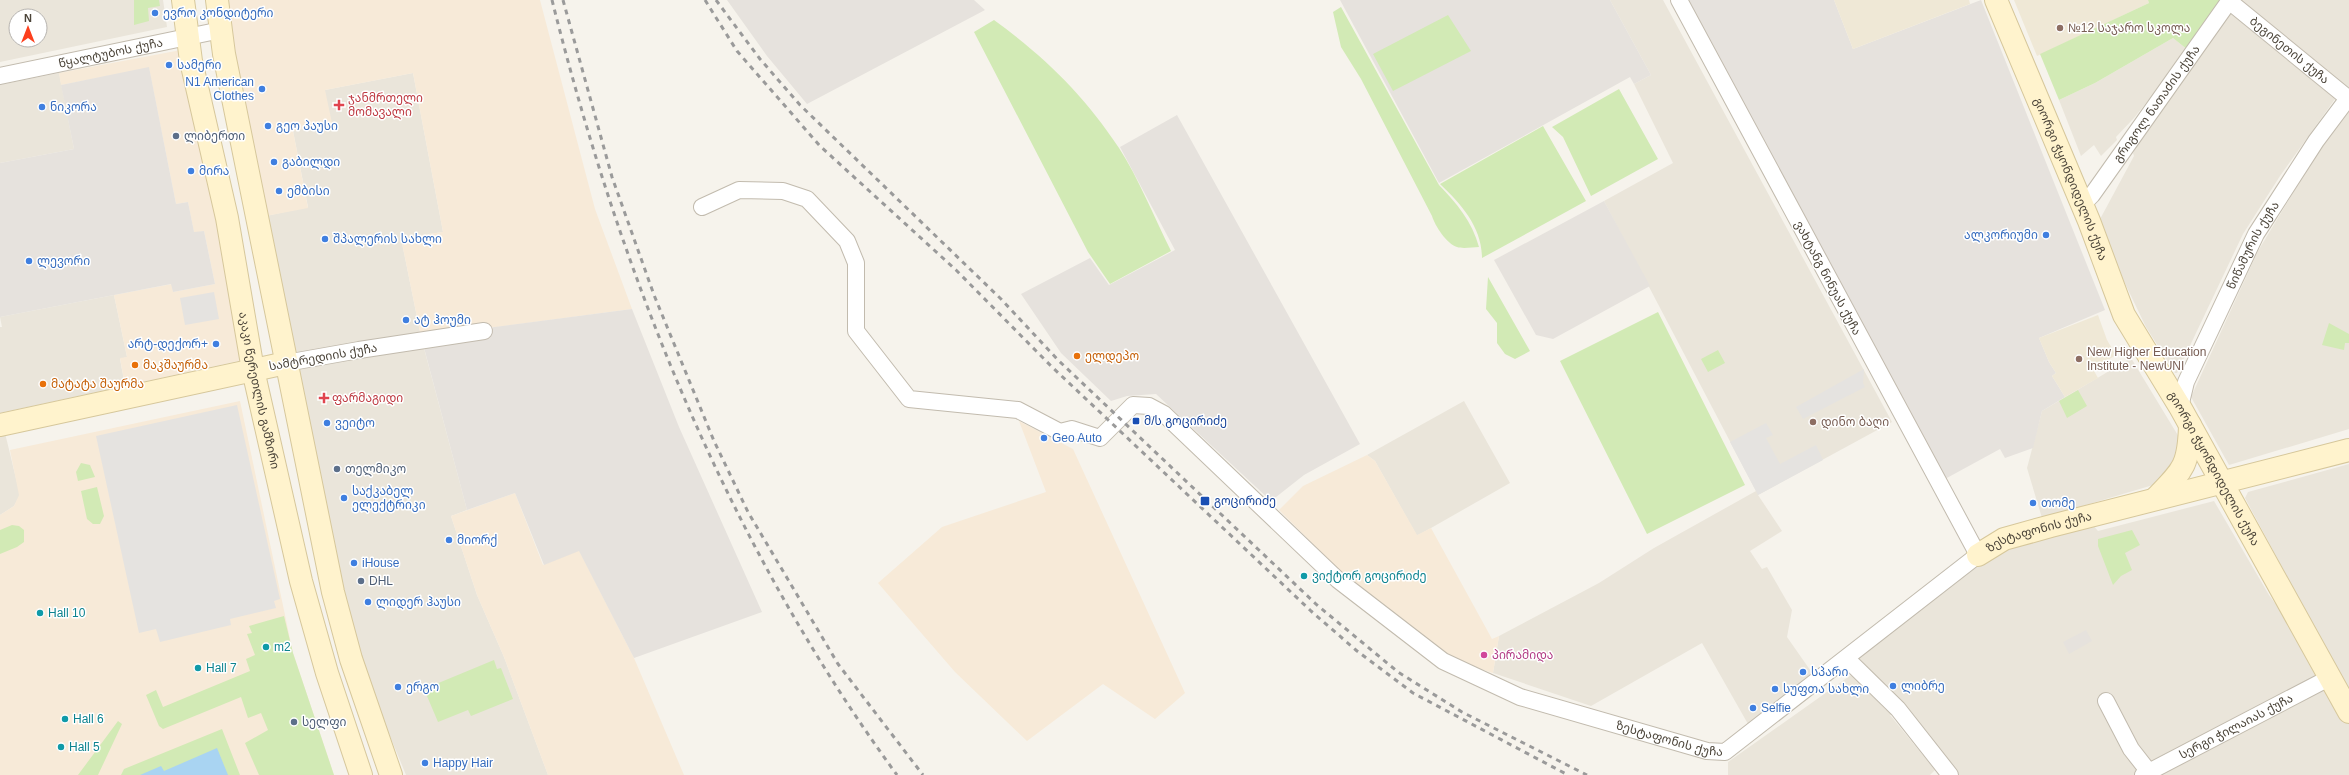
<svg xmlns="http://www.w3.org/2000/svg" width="2349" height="775" viewBox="0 0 2349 775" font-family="Arial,'Noto Sans Georgian',sans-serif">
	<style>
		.residential { fill: #eae5da; fill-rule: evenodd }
		.commercial { fill: #f7ead8 }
		.industrial { fill: #e6e2dd }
		.education { fill: #efe8d6 }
		.green { fill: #d2eab5 }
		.parking { fill: #e5e3e0 }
		.water { fill: #a9d4f2 }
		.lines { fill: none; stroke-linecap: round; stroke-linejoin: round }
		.street-casing { stroke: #c2bbae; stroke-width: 18 }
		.secondary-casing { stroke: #d6c79b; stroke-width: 24 }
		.street { stroke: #fff; stroke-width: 16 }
		.secondary { stroke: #fff3cd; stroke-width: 22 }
		.rail { stroke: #9a9a9a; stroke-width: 3; stroke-dasharray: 5 5; stroke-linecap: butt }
		.shop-dot { fill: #3f7fe0; stroke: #fff; stroke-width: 1.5 }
		.education-dot { fill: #8d6e63; stroke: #fff; stroke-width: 1.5 }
		.health-dot { fill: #e0444e; stroke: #fff; stroke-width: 1.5 }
		.service-dot { fill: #5c6f8a; stroke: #fff; stroke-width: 1.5 }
		.food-dot { fill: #e8710a; stroke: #fff; stroke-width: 1.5 }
		.transit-dot { fill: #1a4fb4; stroke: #fff; stroke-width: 1.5 }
		.culture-dot { fill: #0f9aa8; stroke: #fff; stroke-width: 1.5 }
		.hotel-dot { fill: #d1479c; stroke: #fff; stroke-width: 1.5 }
		.labels { text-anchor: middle; stroke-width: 3; stroke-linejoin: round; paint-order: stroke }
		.shop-label { font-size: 12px; fill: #366cbe; stroke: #fff; text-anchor: start }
		.education-label { font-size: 12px; fill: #785e54; stroke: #fff; text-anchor: start }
		.street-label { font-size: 12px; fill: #4b4439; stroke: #fff }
		.health-label { font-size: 12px; fill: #be3a42; stroke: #fff; text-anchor: start }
		.service-label { font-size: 12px; fill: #4e5e75; stroke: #fff; text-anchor: start }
		.food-label { font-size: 12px; fill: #c56008; stroke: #fff; text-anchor: start }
		.transit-label { font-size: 12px; fill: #164399; stroke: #fff; text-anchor: start }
		.culture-label { font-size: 12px; fill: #0d838f; stroke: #fff; text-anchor: start }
		.hotel-label { font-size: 12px; fill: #b23c85; stroke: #fff; text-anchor: start }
	</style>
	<rect width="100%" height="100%" fill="#f6f3ec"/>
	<path class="residential" d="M0 0H163L167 27 0 62ZM16 16H40V40H16Z
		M1610 0H1663L1892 422 1758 495 1782 531 1750 551 1762 569 1767 567 1792 610 1787 637 1815 677 1748 724 1702 643 1591 706 1493 673 1499 636 1599 583 1654 548 1756 491 1604 201 1673 163 1634 84 1651 75Z
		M2230 0H2349V97Z
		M2230 13 2335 99 2280 176 2243 234 2177 373H2175L2146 327 2119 271 2099 221 2134 156 2133 153 2137 146Z
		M2173 38 2188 50 2134 118 2116 137 2117 140 2101 156 2094 145 2081 156 2059 100 2095 83Z
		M59 73 74 149 0 163V85Z
		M413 73 443 232 401 238 421 337 467 510 451 516 477 595 504 657 548 775H406L352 644 266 216 308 207 293 131 325 90Z
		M2349 112V429L2229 465 2191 397 2258 251 2314 158Z
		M114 295 127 357 120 359 125 386 0 413V327H2L0 317Z
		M2131 358 2185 447 2170 480 2042 518 2027 468 2042 411Z
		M1464 401 1510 483 1417 536 1375 461 1367 455Z
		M5 433 20 495 14 506 0 515V435Z
		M2349 464V692L2245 498 2248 492Z
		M2214 501 2269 595 2329 678 2349 712V775H1957L1909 710 1890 715 1935 770 1930 775H1728V762L1851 675 1887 711 1857 670 1858 658 1978 555 2086 517 2098 531Z"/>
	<path class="commercial" d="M224 0H540L595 209 632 309 421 337 401 238 443 232 413 73 325 90 332 123 293 131 308 208 266 216Z
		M181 50 247 359 125 386 120 358 127 357 114 295 172 284 173 292 215 284 204 231 194 233 188 202 176 204 149 68 61 85 59 73Z
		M240 401 293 653 334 775H0V515L14 506 19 495 10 450Z
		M1019 421 1073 449 1185 693 1155 719 1103 684 1027 741 955 672 878 583 942 527 1046 492Z
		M1367 455 1375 461 1417 535 1431 528 1492 639 1499 636 1493 673 1455 661 1343 574 1279 510 1303 486Z
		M515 493 543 565 579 550 634 658 684 775H548L504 657 477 595 451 516Z"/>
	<path class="industrial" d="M727 0H974L985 10 807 104 767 56Z
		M1340 0H1610L1651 75 1634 84 1630 77 1439 183Z
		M1683 0H1834L1853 49 1981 0 2105 310 2039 338 2049 362 2056 373 2052 376 2065 397 2042 411 2033 448 2005 458 2000 449 1945 479Z
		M149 67 176 204 188 202 194 232 204 231 215 284 173 292 171 284 0 317V163L74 149 61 85Z
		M1177 115 1360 444 1304 475 1271 501 1156 394 1127 396 1111 401 1061 353 1021 294 1090 258 1109 285 1175 250 1120 147Z
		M1604 201 1650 286 1553 339 1536 335 1494 260Z
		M632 309 679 427 762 612 634 658 579 551 544 565 515 493 467 510 423 344 487 328Z
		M2086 630 2092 641 2069 654 2063 642Z"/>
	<path class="education" d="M1834 0H1969L1970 4 1853 49Z
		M2014 0H2148L2149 3 2037 56Z
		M2098 315 2107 340 2116 355 2093 369 2098 378 2065 397 2052 376 2056 373 2049 362 2039 338Z"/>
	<path class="green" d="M134 0H159L160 6 148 8 149 21 134 25Z
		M2148 0H2222L2188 50 2173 38 2095 83 2059 100 2040 54 2149 3Z
		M1341 7 1439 185C1457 204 1472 221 1479 247 1473 247 1463 249 1457 247 1447 244 1435 226 1432 216L1361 79 1341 47 1333 12Z
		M1448 15 1471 51 1393 91 1373 54Z
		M994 20C1045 57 1084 95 1119 148 1138 177 1155 219 1171 251L1110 284 1088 252 974 32Z
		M1619 89 1658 159 1591 196 1563 137 1552 127Z
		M1543 126 1586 201 1482 258C1482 227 1461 204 1440 184Z
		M1488 277 1530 351 1515 359 1505 354 1497 343V323L1486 309Z
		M1658 312 1745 485 1647 534 1560 361Z
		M2329 323 2349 334V343H2345L2344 350 2322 345Z
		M1718 350 1725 363 1708 372 1701 359Z
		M2078 390 2087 406 2067 418 2059 401Z
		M81 463 90 465 95 477 78 481 76 472Z
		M97 487 104 516 100 524H93L87 519 81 491Z
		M12 525 19 526 24 530V542L17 547 0 554V530Z
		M2132 530 2140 545 2125 553 2132 570 2121 576 2113 585 2098 546V539Z
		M284 616 293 653 334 775H259L245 743 268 730 261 713 248 718 241 697 163 729 159 726 146 695 156 690 163 707 250 671 246 659 255 655 247 634 252 633 249 626Z
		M494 660 497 669 501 668 513 699 471 716 468 710 438 722 424 689Z
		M118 721 122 724 98 775H78Z
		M222 729 240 775H121L124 769Z"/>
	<path class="parking" d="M214 292 219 319 185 325 180 298Z
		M1864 369 1863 383 1865 387 1803 419 1796 407Z
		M237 405 280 599 274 601 276 608 230 619 231 625 160 642 156 629 139 633 96 436Z
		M1766 423 1773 435 1766 438 1780 464 1816 445 1823 460 1758 495 1730 442Z"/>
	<path class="water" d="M217 748 228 775H140L161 766 164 771Z"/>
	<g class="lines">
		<g class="street-casing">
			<g id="street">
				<path id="s1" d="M2229 1 2349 99"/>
				<path id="s2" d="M0 76 221 30"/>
				<path id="s3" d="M2082 205 2092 195 2230 0"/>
				<path id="s4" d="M702 207 739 190 783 191 807 199 847 241 856 263V331L909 399 1018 410 1060 432 1072 429 1100 438 1133 405 1149 406 1164 414 1338 580 1443 661 1520 697 1707 751 1725 752 1978 555 1679 0"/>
				<path d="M286 363 359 350 484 331"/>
				<path id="s5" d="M2180 407 2186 382 2256 234 2316 141 2349 97"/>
				<path d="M1847 659 1898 709 1950 775"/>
				<path d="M2106 701 2131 749 2149 772"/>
				<path id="s6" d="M2143 775 2329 678"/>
			</g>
		</g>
		<g class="secondary-casing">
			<g id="secondary">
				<path id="s7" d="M183 0 191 61 227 218 253 370 301 581 327 673 361 775"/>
				<path d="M217 0 224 54 333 592 351 659 391 775"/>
				<path id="s8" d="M1996 0 2089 221 2124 315 2180 407 2349 712"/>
				<path d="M0 425 286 363"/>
				<path d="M2155 499C2183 470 2189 466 2190 425"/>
				<path id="s9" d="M1978 555 2004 539 2051 526 2349 450"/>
			</g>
		</g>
		<use href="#street" class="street"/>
		<use href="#secondary" class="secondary"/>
		<path class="rail" d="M552 0C621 276 728 544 897 775
			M563 0 612 177 654 295 714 441 748 512 838 664 923 775
			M705 0 737 51 820 146 956 270 1051 366 1311 611 1357 651 1413 693 1568 775
			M716 0 760 59 800 105 1001 299 1058 360 1317 605 1398 672 1462 712 1587 775"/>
	</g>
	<g class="shop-dot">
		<circle cx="155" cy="13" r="4"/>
		<circle cx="169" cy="65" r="4"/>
		<circle cx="262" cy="89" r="4"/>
		<circle cx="42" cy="107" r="4"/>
		<circle cx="268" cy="126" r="4"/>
		<circle cx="274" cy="162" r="4"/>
		<circle cx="191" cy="171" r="4"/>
		<circle cx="279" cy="191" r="4"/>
		<circle cx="2046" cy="235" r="4"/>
		<circle cx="325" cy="239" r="4"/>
		<circle cx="29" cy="261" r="4"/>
		<circle cx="406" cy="320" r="4"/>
		<circle cx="216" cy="344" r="4"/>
		<circle cx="327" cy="423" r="4"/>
		<circle cx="1044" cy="438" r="4"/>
		<circle cx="344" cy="498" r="4"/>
		<circle cx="2033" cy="503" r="4"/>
		<circle cx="449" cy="540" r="4"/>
		<circle cx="354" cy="563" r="4"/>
		<circle cx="368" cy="602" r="4"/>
		<circle cx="1803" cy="672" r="4"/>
		<circle cx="1893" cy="686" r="4"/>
		<circle cx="398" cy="687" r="4"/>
		<circle cx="1775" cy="689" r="4"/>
		<circle cx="1753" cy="708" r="4"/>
		<circle cx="425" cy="763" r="4"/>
	</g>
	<g class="education-dot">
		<circle cx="2060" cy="28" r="4"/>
		<circle cx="2079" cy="359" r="4"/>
		<circle cx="1813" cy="422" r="4"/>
	</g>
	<g class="health-dot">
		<path d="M337 99h4v4h4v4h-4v4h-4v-4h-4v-4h4z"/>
		<path d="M322 392h4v4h4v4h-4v4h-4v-4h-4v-4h4z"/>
	</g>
	<g class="service-dot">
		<circle cx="176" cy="136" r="4"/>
		<circle cx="337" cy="469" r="4"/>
		<circle cx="361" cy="581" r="4"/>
		<circle cx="294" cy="722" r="4"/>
	</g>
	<g class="food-dot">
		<circle cx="1077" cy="356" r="4"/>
		<circle cx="135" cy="365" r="4"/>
		<circle cx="43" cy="384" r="4"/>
	</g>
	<g class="transit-dot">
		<rect x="1132" y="417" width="8" height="8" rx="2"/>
		<rect x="1200" y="496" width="10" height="10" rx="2"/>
	</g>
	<g class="culture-dot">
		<circle cx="1304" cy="576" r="4"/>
		<circle cx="40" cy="613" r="4"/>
		<circle cx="266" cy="647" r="4"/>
		<circle cx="198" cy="668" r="4"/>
		<circle cx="65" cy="719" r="4"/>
		<circle cx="61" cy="747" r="4"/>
	</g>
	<circle class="hotel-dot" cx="1484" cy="655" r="4"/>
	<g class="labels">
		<g class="shop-label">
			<text x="163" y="17">ევრო კონდიტერი</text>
			<text x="177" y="69">სამერი</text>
			<text x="254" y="86" text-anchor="end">N1 American<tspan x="254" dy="14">Clothes</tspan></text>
			<text x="50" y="111">ნიკორა</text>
			<text x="276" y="130">გეო პაუსი</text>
			<text x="282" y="166">გაბილდი</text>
			<text x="199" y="175">მირა</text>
			<text x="287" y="195">ემბისი</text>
			<text x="2038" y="239" text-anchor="end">ალკორიუმი</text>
			<text x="333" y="243">შპალერის სახლი</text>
			<text x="37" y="265">ლევორი</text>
			<text x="414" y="324">ატ ჰოუმი</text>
			<text x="208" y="348" text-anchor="end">არტ-დექორ+</text>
			<text x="335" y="427">ვეიტო</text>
			<text x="1052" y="442">Geo Auto</text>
			<text x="352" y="495">საქკაბელ<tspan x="352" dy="14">ელექტრიკი</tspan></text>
			<text x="2041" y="507">თომე</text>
			<text x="457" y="544">მიორქ</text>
			<text x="362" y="567">iHouse</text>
			<text x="376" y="606">ლიდერ ჰაუსი</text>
			<text x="1811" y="676">სპარი</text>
			<text x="1901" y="690">ლიბრე</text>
			<text x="406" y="691">ერგო</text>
			<text x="1783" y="693">სუფთა სახლი</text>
			<text x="1761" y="712">Selfie</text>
			<text x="433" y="767">Happy Hair</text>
		</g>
		<g class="education-label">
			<text x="2068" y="32">№12 საჯარო სკოლა</text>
			<text x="2087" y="356">New Higher Education<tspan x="2087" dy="14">Institute - NewUNI</tspan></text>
			<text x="1821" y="426">დინო ბაღი</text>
		</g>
		<g class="street-label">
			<text dy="4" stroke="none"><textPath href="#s1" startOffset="78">ბეგინეთის ქუჩა</textPath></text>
			<text dy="4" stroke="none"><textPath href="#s2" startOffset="113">წყალტუბოს ქუჩა</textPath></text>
			<text dy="4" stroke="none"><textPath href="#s3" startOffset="126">გრიგოლ ნათაძის ქუჩა</textPath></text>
			<text dy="4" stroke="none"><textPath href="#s8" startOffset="194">გიორგი ჭყონდიდელის ქუჩა</textPath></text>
			<text dy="4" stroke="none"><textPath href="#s5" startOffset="178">წიწამურის ქუჩა</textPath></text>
			<text transform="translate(1828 278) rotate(62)" y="4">ვახტანგ ნინუას ქუჩა</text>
			<text transform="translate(323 357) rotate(-10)" y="4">სამტრედიის ქუჩა</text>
			<text dy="4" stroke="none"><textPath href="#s7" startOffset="398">აკაკი წერეთლის გამზირი</textPath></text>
			<text dy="4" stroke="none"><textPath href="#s8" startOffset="518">გიორგი ჭყონდიდელის ქუჩა</textPath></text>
			<text dy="4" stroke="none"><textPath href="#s9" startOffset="66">ზესტაფონის ქუჩა</textPath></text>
			<text dy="4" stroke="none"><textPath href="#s6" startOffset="105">სერგი ჭილაიას ქუჩა</textPath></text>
			<text dy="4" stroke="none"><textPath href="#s4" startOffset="1238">ზესტაფონის ქუჩა</textPath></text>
		</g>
		<g class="health-label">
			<text x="348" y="102">ჯანმრთელი<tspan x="348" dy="14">მომავალი</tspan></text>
			<text x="332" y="402">ფარმაგიდი</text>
		</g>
		<g class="service-label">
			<text x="184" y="140">ლიბერთი</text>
			<text x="345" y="473">თელმიკო</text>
			<text x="369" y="585">DHL</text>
			<text x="302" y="726">სელფი</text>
		</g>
		<g class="food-label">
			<text x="1085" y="360">ელდეპო</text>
			<text x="143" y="369">მაკშაურმა</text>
			<text x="51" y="388">მატატა შაურმა</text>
		</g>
		<g class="transit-label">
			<text x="1144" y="425">მ/ს გოცირიძე</text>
			<text x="1214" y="505">გოცირიძე</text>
		</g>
		<g class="culture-label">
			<text x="1312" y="580">ვიქტორ გოცირიძე</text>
			<text x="48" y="617">Hall 10</text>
			<text x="274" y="651">m2</text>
			<text x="206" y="672">Hall 7</text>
			<text x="73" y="723">Hall 6</text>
			<text x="69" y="751">Hall 5</text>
		</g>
		<g class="hotel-label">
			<text x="1492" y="659">პირამიდა</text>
		</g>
	</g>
	<g transform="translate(28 28)"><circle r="19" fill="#ffffff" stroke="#b7b4b0"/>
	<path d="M0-3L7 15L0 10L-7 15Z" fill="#fc3f1d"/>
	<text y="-6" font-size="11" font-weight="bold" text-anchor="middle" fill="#4b4439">N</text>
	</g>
</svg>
